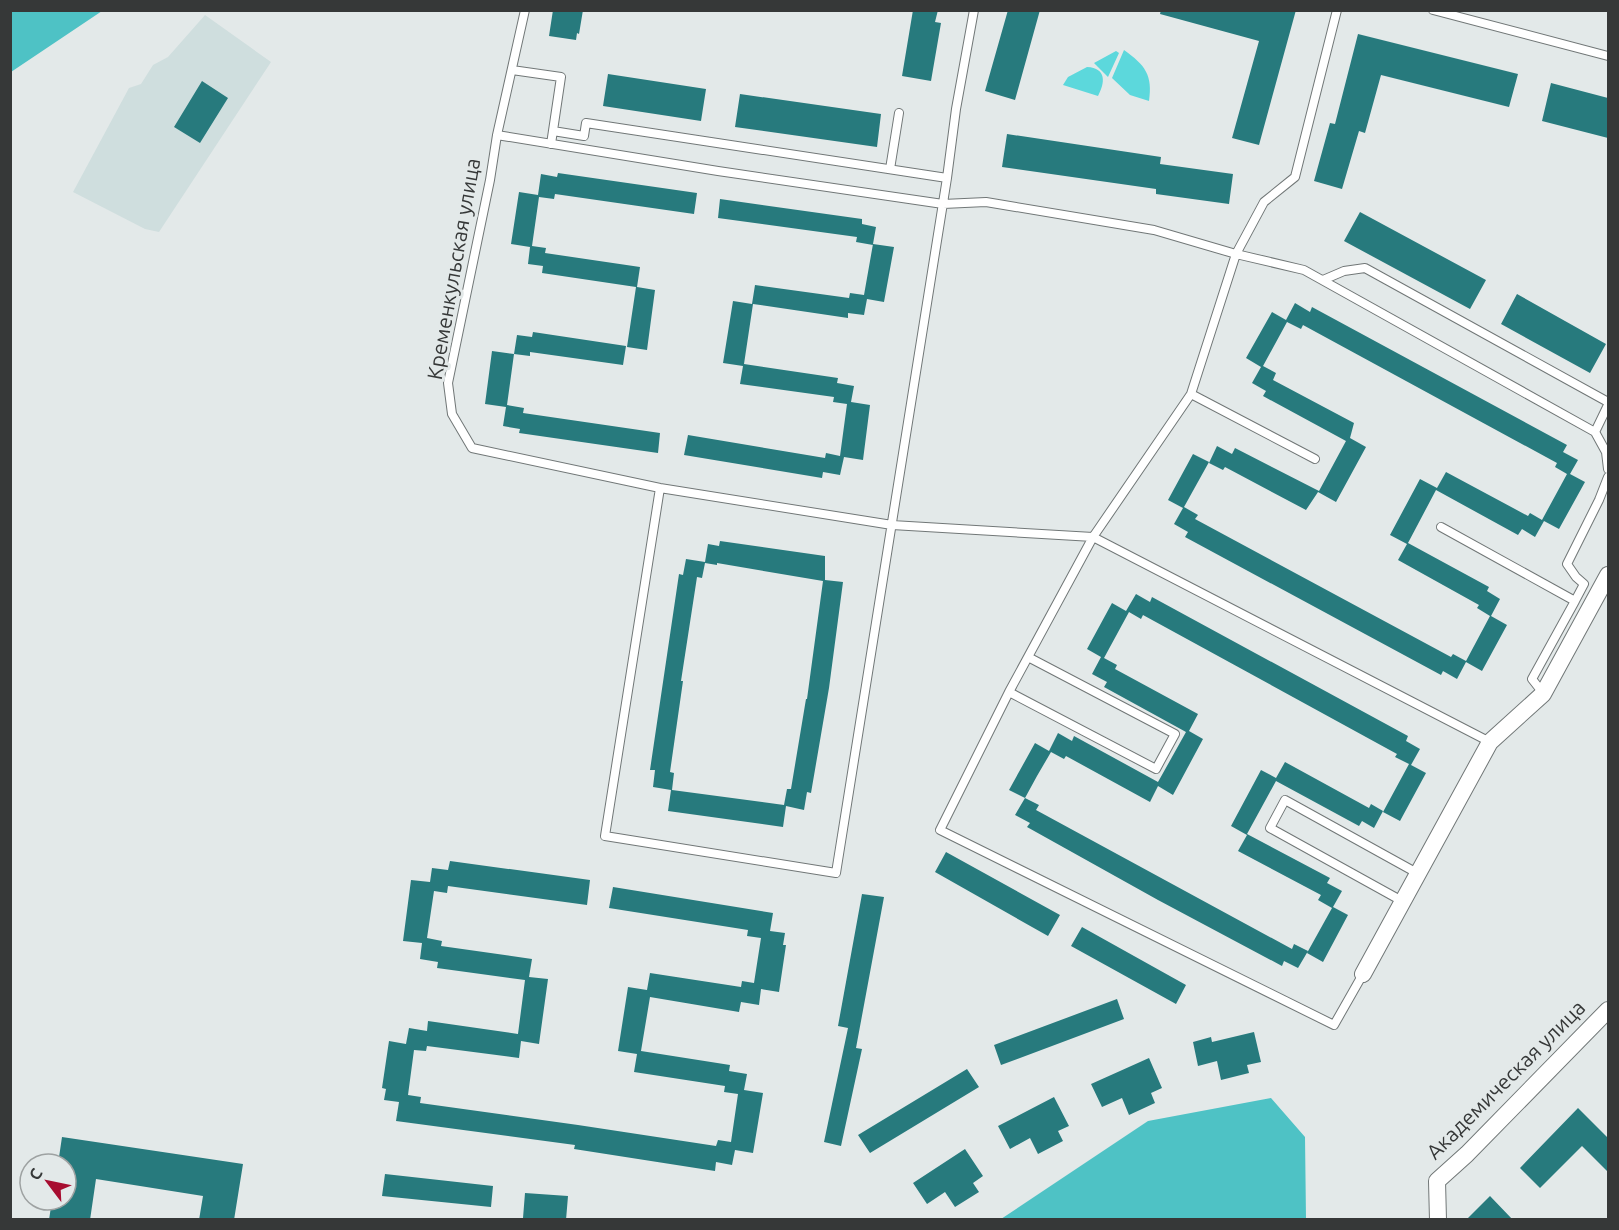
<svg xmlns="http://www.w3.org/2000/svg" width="1619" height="1230" viewBox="0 0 1619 1230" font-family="Ubuntu,sans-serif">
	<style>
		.built { fill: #cfdede }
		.green { fill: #5cd8dc }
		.forest { fill: #4ec2c5 }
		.building { fill: #277a7d; fill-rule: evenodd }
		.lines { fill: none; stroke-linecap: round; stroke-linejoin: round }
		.service-casing { stroke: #717777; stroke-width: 10 }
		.minor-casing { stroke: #717777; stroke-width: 18 }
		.service { stroke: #fff; stroke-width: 8 }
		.minor { stroke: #fff; stroke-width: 16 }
		.labels { text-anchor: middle; stroke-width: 6; stroke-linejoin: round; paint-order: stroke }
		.street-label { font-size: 21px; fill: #363838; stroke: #e3e9e9 }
	</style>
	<rect width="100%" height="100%" fill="#e3e9e9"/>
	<path class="built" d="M205 15 271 62 159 232 145 229 73 192 129 88 141 84 153 65 168 57Z"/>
	<path class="green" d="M1124 50C1145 65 1153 75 1149 101L1130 95 1112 78Z
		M1116 51 1119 53 1108 77 1094 63Z
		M1087 67C1107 68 1105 83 1098 96L1063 85 1068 77Z"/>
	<path class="forest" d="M11 10H102V11L11 72Z
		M1271 1098 1305 1137 1306 1219H1001L1148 1121Z"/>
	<path class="building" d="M553 10H583L579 34 577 33 576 40 549 36Z
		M913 10H938L935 22 941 23 931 81 902 76Z
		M1008 10H1040L1015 100 985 91Z
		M1161 10H1296L1259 145 1232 138 1259 41 1160 14Z
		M1358 34 1518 74 1509 107 1381 75 1365 133 1359 131 1342 189 1314 181 1330 123 1335 124Z
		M608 74 706 89 701 121 603 106Z
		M202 81 228 98 200 143 174 127Z
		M1551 83 1608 98V138L1542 121Z
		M740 94 881 114 877 147 735 127Z
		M1007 134 1161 157 1160 164 1233 174 1229 204 1156 194V189L1002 167Z
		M558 173 697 193 694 214 555 194 554 199 539 197 532 246 546 248 545 253 640 267 637 287 655 290 647 350 627 347 636 287 542 273 543 266 528 264 530 247 511 244 519 192 538 195 541 174 557 177Z
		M720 199 862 219V224L876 227 873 244 894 247 884 302 867 299 864 315 848 313V318L753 304 744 364 838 378 837 383 854 386 851 402 870 405 863 460 844 457 840 475 823 472 822 478 684 455 688 435 825 458 826 453 840 456 847 404 833 402 834 397 740 384 743 366 723 363 733 301 752 304 755 285 849 298 850 293 864 295 873 244V245L856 242 857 237 718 218Z
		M1360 212 1486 280 1470 309 1344 241Z
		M1517 294 1606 344 1590 373 1501 324Z
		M1295 303 1310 312 1312 307 1567 445 1563 452 1578 460 1570 474 1585 482 1559 529 1544 521 1535 537 1522 529 1518 535 1436 490 1408 543 1489 587 1487 591 1500 599 1491 616 1507 625 1482 671 1466 662 1457 679 1443 671 1441 675 1185 537 1188 532 1174 524 1183 508 1168 500 1193 454 1209 462 1184 507 1198 515 1195 519 1451 657 1453 654 1466 661 1490 616 1477 608 1479 605 1398 560 1407 544 1390 535 1420 479 1437 488 1446 472 1528 516 1530 513 1542 520 1567 474 1555 467 1557 463 1303 325 1301 329 1287 322 1263 366 1276 373 1273 380 1354 423 1350 438 1366 447 1336 502 1318 492 1306 510 1225 467 1223 470 1209 463 1217 446 1232 454 1235 448 1319 491 1346 441 1263 396 1266 391 1252 383 1261 367 1246 358 1272 312 1286 320Z
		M533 332 626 346 623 365 530 352V356L514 354 507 405 524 408 523 413 660 433 658 453 519 433 520 429 503 426 506 407 485 404 492 351 514 354 517 335 532 337Z
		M720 541 825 556V580L843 582 829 688 811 793 807 792 804 810 786 806 783 827 668 811 671 790 653 787 655 770H650L679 574 683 575 686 559 705 562 708 544 719 546ZM705 563 717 565V563L823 581 807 699H806L791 789H787L784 805 672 790 674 773 670 772 683 681H681L697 577 702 578Z
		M1136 594 1150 602 1152 597 1408 736 1406 741 1420 749 1411 765 1426 773 1400 821 1383 812 1409 764 1395 757 1397 754 1143 615 1141 619 1129 612 1104 658 1117 665 1115 669 1198 714 1189 731 1203 739 1173 795 1158 786 1150 802 1066 756 1064 759 1051 752 1037 776 1025 798 1039 805 1036 810 1292 949 1294 944 1308 951 1298 968 1284 961 1282 966 1158 900 1027 827 1030 823 1015 815 1025 798 1009 790 1035 743 1049 751 1058 733 1072 741 1074 736 1158 782 1186 732 1104 687 1107 682 1092 674 1101 657 1087 649 1112 603 1126 611Z
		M1285 762 1369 808 1371 804 1383 811 1374 828 1362 821 1359 826 1276 781 1247 834 1330 878 1327 883 1342 891 1333 907 1348 915 1323 962 1307 953 1332 908 1318 900 1321 895 1238 851 1247 835 1231 826 1261 770 1276 778Z
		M946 852 1060 915 1048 936 935 872Z
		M450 861 590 880 587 905 448 886 447 893 434 891 427 938 442 941 441 946 532 959 529 977 548 979 539 1044 521 1041 519 1058 427 1046 426 1051 414 1050 408 1095 421 1097 420 1103 578 1125 716 1146 718 1140 731 1142 738 1094 724 1092 725 1086 634 1072 637 1054 618 1051 628 987 647 990 650 973 741 987 742 981 754 983 761 938 747 936 748 930 609 908 613 887 773 913 770 931 785 933 783 945H786L779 992 761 989 759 1005 741 1002 739 1012 650 997 641 1051 730 1065 729 1071 747 1074 744 1090 763 1093 753 1153 735 1150 732 1165 716 1162 715 1171 574 1149 575 1145 396 1121 399 1102 384 1100 386 1089 382 1088 389 1041 406 1044 409 1028 427 1031 428 1021 518 1034 525 980 437 968 438 962 420 959 422 943 403 941 411 880 430 882 432 868 448 870Z
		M862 894 884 897 856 1048 862 1049 841 1146 824 1142 848 1028 838 1026Z
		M1082 927 1186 985 1176 1004 1071 946Z
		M1117 999 1124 1019 1001 1065 994 1045Z
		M1254 1032 1261 1062 1247 1065 1249 1073 1221 1080 1217 1061 1198 1066 1193 1042 1211 1037 1212 1042Z
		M1149 1058 1162 1088 1151 1093 1155 1103 1129 1115 1122 1098 1102 1107 1091 1084Z
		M967 1069 979 1087 870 1153 858 1135Z
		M1054 1097 1069 1126 1058 1131 1063 1141 1038 1154 1030 1138 1010 1149 998 1126Z
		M1578 1108 1608 1138V1172L1582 1146 1540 1188 1520 1168Z
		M62 1137 243 1164 234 1220H199L203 1196 96 1179 90 1220H49L52 1200H66V1164H58Z
		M965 1149 983 1176 973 1183 979 1192 955 1207 945 1192 927 1204 913 1183Z
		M385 1174 493 1186 491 1207 382 1196Z
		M525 1193 568 1196 566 1220 523 1218Z
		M1490 1196 1513 1220H1466Z"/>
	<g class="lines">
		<g class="service-casing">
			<path id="service" d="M525 10 497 135 490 180 448 383 452 414 472 448 660 488 892 525 1093 537 1490 742
				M1337 10 1295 177 1264 202 1236 254 1304 270 1595 432
				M1433 10 1608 56
				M512 70 561 77 551 144
				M553 131 584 136 586 123 947 178
				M497 135 718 171 943 204 986 202 1154 230 1236 254 1191 394 1093 537 1009 692 940 830 1334 1025 1363 974
				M890 169 899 113
				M1323 280 1344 271 1365 268 1608 402
				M1191 394 1315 459
				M1608 405 1595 432 1606 452 1608 469
				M660 488 605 836 836 873 947 178 956 109 974 10
				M1441 527 1575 601 1532 679 1543 693
				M1575 601 1584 584 1576 577 1567 564 1599 500 1608 477
				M1009 692 1156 769 1175 734 1028 657
				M1402 901 1270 828 1285 800 1417 873"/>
		</g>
		<g class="minor-casing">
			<path id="minor" d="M1363 974 1490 742 1543 694 1608 575
				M1438 1220 1437 1181 1467 1154 1608 1010"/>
		</g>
		<use href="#service" class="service"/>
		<use href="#minor" class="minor"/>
	</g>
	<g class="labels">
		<g class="street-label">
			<text transform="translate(454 269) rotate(-80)" y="7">Кременкульская улица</text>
			<text transform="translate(1506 1080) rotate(-45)" y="7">Академическая улица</text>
		</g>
	</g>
	<rect width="1619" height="1230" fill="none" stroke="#363838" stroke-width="24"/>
	<g transform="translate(48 1182) rotate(302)"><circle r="28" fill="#e3e9e9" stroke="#9ea2a2" stroke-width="1.5"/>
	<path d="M0-4.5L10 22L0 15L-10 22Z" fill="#a70d30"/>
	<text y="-9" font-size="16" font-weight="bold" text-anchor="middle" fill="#363838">С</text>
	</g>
</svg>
